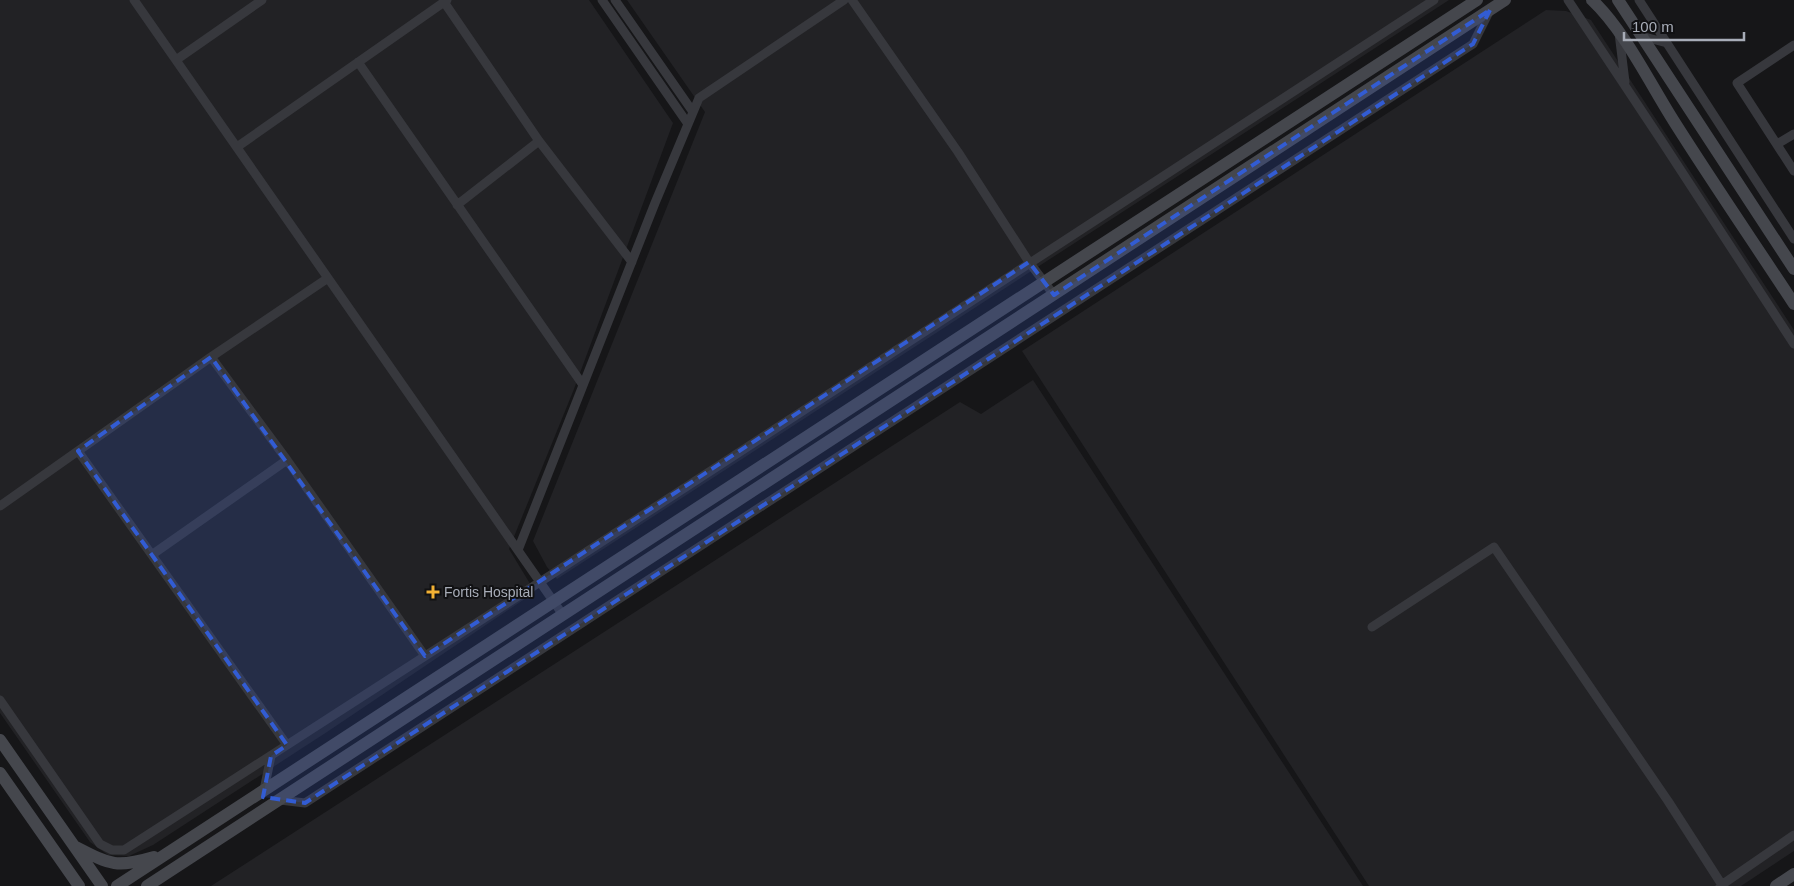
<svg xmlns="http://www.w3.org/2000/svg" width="1794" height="886" viewBox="0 0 1794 886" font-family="Helvetica,sans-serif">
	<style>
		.built { fill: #222225 }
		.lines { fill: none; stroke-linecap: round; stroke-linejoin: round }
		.street { stroke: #37383d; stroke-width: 9 }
		.secondary { stroke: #45474d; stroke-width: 12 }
		.marked { fill: #325cd3; fill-opacity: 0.2; stroke: #325cd3; stroke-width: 4; stroke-dasharray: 10 6; stroke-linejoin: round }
		.poi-dot { fill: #f2b134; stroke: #111113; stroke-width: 2 }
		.labels { text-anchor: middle; stroke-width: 4; stroke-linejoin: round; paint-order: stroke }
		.poi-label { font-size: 14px; fill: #a8adb8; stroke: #111113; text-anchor: start }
	</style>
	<rect width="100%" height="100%" fill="#161618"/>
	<path class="built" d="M0 0H589L673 123 574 389 509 549 535 592 327 732 153 845 129 856 108 855 90 842 0 713Z
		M627 0H1449L557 579 547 567 533 541 705 112Z
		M1546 10 1566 11 1591 20 1794 330V851L1741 886H1369L1022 351Z
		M1033 380 1363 886H211L960 402 981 414Z"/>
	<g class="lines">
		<path class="street" d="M134 0 563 615
			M602 0 688 124
			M615 0 693 112
			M852 0 958 152 1029 262 1054 295
			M1568 0 1663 143 1794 344
			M1639 0 1794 239
			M444 2 539 141 632 262
			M1619 33 1625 82
			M1641 36 1667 43
			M1794 45 1737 83 1794 171
			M176 60 262 0
			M358 62 583 385
			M1777 144 1794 134
			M237 147 447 0
			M457 205 539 141
			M211 357 287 460 425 656
			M78 451 287 745
			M0 506 211 357 328 278
			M518 550 655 203 699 98 844 0
			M153 554 287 460
			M1372 627 1494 547 1668 801 1722 885
			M0 700 100 844 112 850H124L540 582 1434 0
			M264 790 271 756
			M280 800 305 803 1473 44 1490 10
			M1720 886 1794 835"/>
		<path class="secondary" d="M1592 0C1625 31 1650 84 1675 123 1713 183 1754 243 1794 304
			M1618 0 1794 269
			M0 740 102 886
			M0 773 79 886
			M76 847C111 865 116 868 154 857
			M117 886 1477 0
			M147 886 1505 0
			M1776 886 1794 874"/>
	</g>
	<path class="marked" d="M1490 10 1473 44 305 803 263 797 271 756 287 745 78 451 211 357 425 656 1029 262 1054 295Z"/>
	<path class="poi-dot" d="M430.5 584.5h5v5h5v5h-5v5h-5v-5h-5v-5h5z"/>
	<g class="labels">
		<g class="poi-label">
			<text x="444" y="597">Fortis Hospital</text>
		</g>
	</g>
	<path d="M1624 32v8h120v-8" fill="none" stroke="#a8adb8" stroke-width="2.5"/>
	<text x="1632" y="32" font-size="15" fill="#a8adb8" stroke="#111113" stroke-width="4" paint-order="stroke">100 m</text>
</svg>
